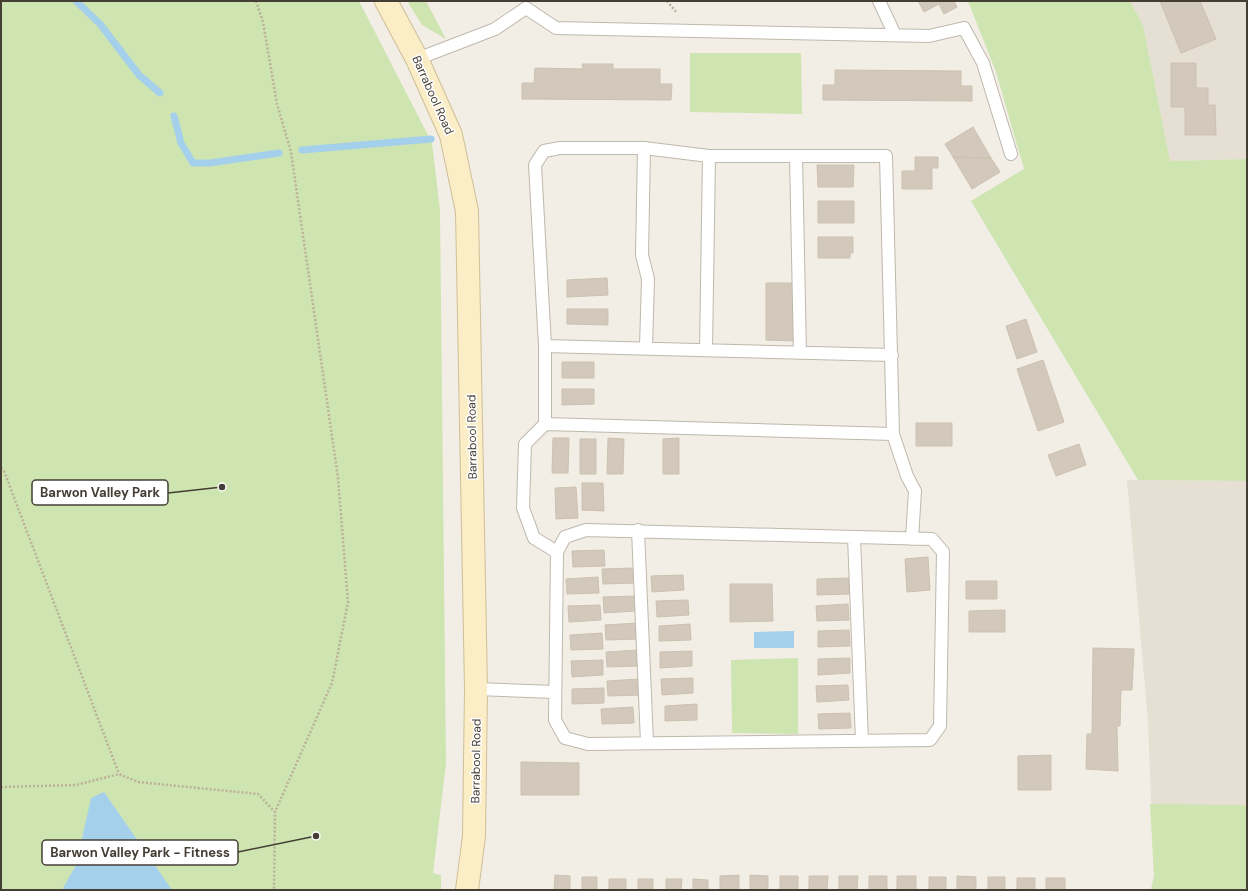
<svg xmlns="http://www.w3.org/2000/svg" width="1248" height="891" viewBox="0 0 1248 891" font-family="'DM Sans',sans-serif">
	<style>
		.residential { fill: #e5dfd4 }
		.green { fill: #cee4b1 }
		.water { fill: #a5d0eb }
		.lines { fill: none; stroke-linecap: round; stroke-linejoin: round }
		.stream { stroke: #a5d0eb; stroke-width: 7 }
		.building { fill: #d2c9bc; stroke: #cdc1af }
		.lane-casing { stroke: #bfb8ac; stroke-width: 14 }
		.secondary-casing { stroke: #cfbf97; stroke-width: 24 }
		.path { stroke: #bdb09b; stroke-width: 2.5; stroke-dasharray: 2 2; stroke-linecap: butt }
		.lane { stroke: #fff; stroke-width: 12 }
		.secondary { stroke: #fbedc6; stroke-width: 22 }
		.labels { text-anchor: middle; stroke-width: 3; stroke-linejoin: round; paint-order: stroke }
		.street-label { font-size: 12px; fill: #443e35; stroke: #fff }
		.leader { fill: none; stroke: #443e35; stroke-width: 1.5 }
		.callout-dot { fill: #443e35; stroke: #fff; stroke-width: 1.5 }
		.callout { fill: #fff; stroke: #443e35; stroke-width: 1.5 }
		.callout-label { font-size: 13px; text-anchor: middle; font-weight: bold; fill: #443e35 }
	</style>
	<rect width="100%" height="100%" fill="#f2eee6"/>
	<path class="residential" d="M1130 1H1247V159L1170 161 1143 25Z
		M1127 480 1247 481V890H1151L1154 876 1148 722Z"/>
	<path class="green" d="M1 1H359L432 143 440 210 446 763 433 873 441 875V890H1Z
		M407 1H426L446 39 422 25Z
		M968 1H1130L1143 25 1170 161 1247 159V481L1138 480 971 201 1024 169 996 72Z
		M690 53H801L802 114 690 112Z
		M798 658V734L732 733 731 660Z
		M1150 804 1247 805V890H1151L1154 876Z"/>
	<path class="water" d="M794 631V648H754V632Z
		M104 792 172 890H62L76 865 91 798Z"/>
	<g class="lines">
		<path class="stream" d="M76 1 100 24 139 75 160 93
			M174 116 181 143 193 163H210L279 153
			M302 150 431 139"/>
	</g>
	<path class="building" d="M918 1H954L957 7 944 14 939 4 924 12Z
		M1160 1H1200L1216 39 1181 53Z
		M1171 63H1196V88H1208V105H1215L1216 135H1185V107H1171Z
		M582 64H613V69H660V84H672L671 100 522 99V83H534L535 68 583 69Z
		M835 70 961 71V86H972V101L823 100V85H835Z
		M973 127 991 158 953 157 945 144Z
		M915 157H938V168H932V189H902V171H915Z
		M953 157 991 158 1000 172 972 189Z
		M817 165H854L853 187H818Z
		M818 201H854V223H818Z
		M818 237H853V253H850V258H818Z
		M607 278 608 295 567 297V280Z
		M766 283H797L796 341 766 340Z
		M567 309H608V325L567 324Z
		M1026 319 1037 352 1017 359 1006 326Z
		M1043 360 1064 422 1038 431 1017 369Z
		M562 362H594V378H562Z
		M562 389H594V404L562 405Z
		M916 423H952V446H916Z
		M553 438H569L568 473H552Z
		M608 438 624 439 623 474H607Z
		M679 438V474H663V439Z
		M580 439H596V474H580Z
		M1079 444 1086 465 1056 476 1048 455Z
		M582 483H603L604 511 582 510Z
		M576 487 578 518 556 519 555 488Z
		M604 550 605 566 573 567 572 551Z
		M928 557 930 590 907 592 905 559Z
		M634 568 635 583 603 584 602 569Z
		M683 575 684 590 652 592 651 576Z
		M598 577 599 593 567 594 566 579Z
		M849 578V594L817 595V579Z
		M966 581H997V599H966Z
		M730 584H772L773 621 730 622Z
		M635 596 636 611 604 613 603 597Z
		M688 600 689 615 657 617 656 601Z
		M848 604 849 620 817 621 816 606Z
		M600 605 601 620 569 622 568 606Z
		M1005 610V632H969V611Z
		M637 623 638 639 606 640 605 625Z
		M690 624 691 640 659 641V626Z
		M849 630 850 646 818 647V631Z
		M602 633 603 649 571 650 570 635Z
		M1093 648 1134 649 1132 690H1121L1120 726H1117L1118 771 1086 769 1087 734H1092Z
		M638 650 639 666 607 667 606 652Z
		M692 651V666L660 668V652Z
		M850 658V673L818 675V659Z
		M603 660V675L572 677 571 661Z
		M693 678V693L662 695 661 679Z
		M639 679 640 695 608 696 607 681Z
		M848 685 849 700 817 702 816 686Z
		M604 688V703L572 704V689Z
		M697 704V720L665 721V706Z
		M633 707 634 723 602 724 601 709Z
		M850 713 851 728 819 729 818 714Z
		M1051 755V790H1018V756Z
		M521 762 579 763V795H521Z
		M555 875 570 876V890H554Z
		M739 875V890H720V876Z
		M750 875 768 876V890H750Z
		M780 876H798V890H780Z
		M809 876H828L827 890H809Z
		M839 876H858L857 890H839Z
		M869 876H887V890H869Z
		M897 876H916V890H897Z
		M957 876 976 877V890H957Z
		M582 877H597V890H582Z
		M929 877H946V890H929Z
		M988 877H1005V890H988Z
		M1017 878H1035V890H1017Z
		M1046 878H1065V890H1046Z
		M609 879H626V890H609Z
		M638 879H653V890H638Z
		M666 879H682L681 890H666Z
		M693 879 708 880V890H693Z"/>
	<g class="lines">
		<g class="lane-casing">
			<path id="lane" d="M879 1 895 35
				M417 59 495 29 526 8 556 28 929 36 964 28 983 63 1011 154
				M644 148 642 255 648 279 646 347
				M796 156 800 353
				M545 346 892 355
				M706 350 709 156
				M545 424 893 434
				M586 530 932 539 943 552 940 726 930 740 588 744 565 738 555 720 557 552 565 537Z
				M638 530 647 743
				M854 537 862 741
				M557 552 534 538 523 508 525 444 545 424V346L535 165 544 151 560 148H644L709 156H886L893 434 907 476 915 491 912 539
				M476 689 554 692"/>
		</g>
		<g class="secondary-casing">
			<path id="secondary" d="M386 1 417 59 451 135 467 211 476 689 474 836 467 890"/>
		</g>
		<path class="path" d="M256 1 263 22 277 104 291 152 338 478 348 602 332 683 275 812
			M667 1 677 13
			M1 468 4 471 119 774
			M1 787 76 785 119 774 138 782 258 794 275 812 274 890"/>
		<use href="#lane" class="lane"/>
		<use href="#secondary" class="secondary"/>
	</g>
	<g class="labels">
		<g class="street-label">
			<text transform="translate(433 95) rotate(66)" y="4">Barrabool Road</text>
			<text transform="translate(472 437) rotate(-91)" y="4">Barrabool Road</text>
			<text transform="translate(476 761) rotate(-89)" y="4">Barrabool Road</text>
		</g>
	</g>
	<path class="leader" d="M222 487L168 493M316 836L238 852"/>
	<g class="callout-dot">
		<circle cx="222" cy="487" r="4"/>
		<circle cx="316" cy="836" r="4"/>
	</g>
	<g class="callout">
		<rect x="32" y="480" width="136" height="25" rx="4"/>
		<rect x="42" y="840" width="196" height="25" rx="4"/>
	</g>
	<g class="callout-label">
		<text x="100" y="497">Barwon Valley Park</text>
		<text x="140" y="857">Barwon Valley Park - Fitness</text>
	</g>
	<rect width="1248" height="891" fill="none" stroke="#443e35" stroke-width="4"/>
</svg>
